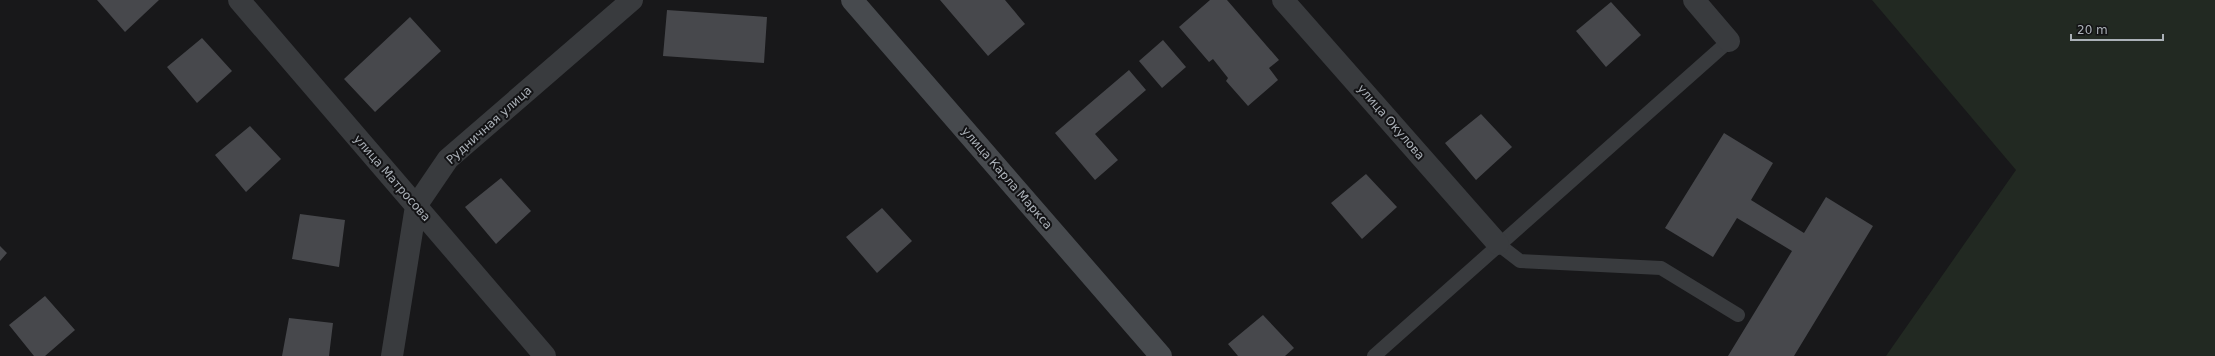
<svg xmlns="http://www.w3.org/2000/svg" width="2215" height="356" viewBox="0 0 2215 356" font-family="'DejaVu Sans',sans-serif">
	<style>
		.green { fill: #222922 }
		.building { fill: #47484c }
		.lines { fill: none; stroke-linecap: round; stroke-linejoin: round }
		.lane { stroke: #393b3e; stroke-width: 14 }
		.street { stroke: #393b3e; stroke-width: 22 }
		.secondary { stroke: #474a4e; stroke-width: 22 }
		.labels { text-anchor: middle; stroke-width: 4; stroke-linejoin: round; paint-order: stroke }
		.street-label { font-size: 12px; fill: #abb1b8; stroke: #131315 }
	</style>
	<rect width="100%" height="100%" fill="#18181a"/>
	<path class="green" d="M1872 0H2215V356H1886L2016 170Z"/>
	<path class="building" d="M97 0H159L125 32Z
		M940 0H1005L1025 24 988 56Z
		M1210 0H1227L1279 60 1269 68 1278 80 1248 106 1226 81 1228 78 1213 59 1209 62 1179 27Z
		M1611 2 1641 35 1606 67 1576 31Z
		M667 10 767 17 764 63 663 56Z
		M410 17 441 51 375 112 344 79Z
		M202 38 232 71 197 103 167 67Z
		M1163 40 1186 67 1162 88 1139 61Z
		M1129 70 1146 90 1095 134 1118 160 1095 180 1055 133Z
		M1481 114 1512 147 1476 180 1445 143Z
		M250 126 281 159 246 192 215 155Z
		M1724 133 1773 163 1751 200 1804 233 1826 197 1873 226 1794 356H1728L1792 251 1737 218 1713 257 1665 228Z
		M1366 174 1397 207 1362 239 1331 203Z
		M501 178 531 211 496 244 465 207Z
		M882 208 912 241 877 273 846 237Z
		M300 214 345 220 339 267 292 259Z
		M0 246 7 253 0 261Z
		M45 296 75 330 45 356H34L9 325Z
		M1263 315 1294 348 1285 356H1238L1228 344Z
		M289 318 333 323 329 356H282Z"/>
	<g class="lines">
		<path class="lane" d="M1498 244 1520 261 1661 268 1738 315
			M1374 356 1729 41"/>
		<path class="street" d="M239 0 545 356
			M1283 0 1498 244
			M1694 0 1729 41
			M392 356 416 206 448 159 632 0"/>
		<path class="secondary" d="M852 0 1161 356"/>
	</g>
	<g class="labels">
		<g class="street-label">
			<text transform="translate(1391 122) rotate(49)" y="4">улица Окулова</text>
			<text transform="translate(489 125) rotate(-42)" y="4">Рудничная улица</text>
			<text transform="translate(392 178) rotate(49)" y="4">улица Матросова</text>
			<text transform="translate(1007 178) rotate(49)" y="4">улица Карла Маркса</text>
		</g>
	</g>
	<path d="M2071 34v6h92v-6" fill="none" stroke="#abb1b8" stroke-width="2"/>
	<text x="2077" y="34" font-size="12" fill="#abb1b8" stroke="#131315" stroke-width="3" paint-order="stroke">20 m</text>
</svg>
